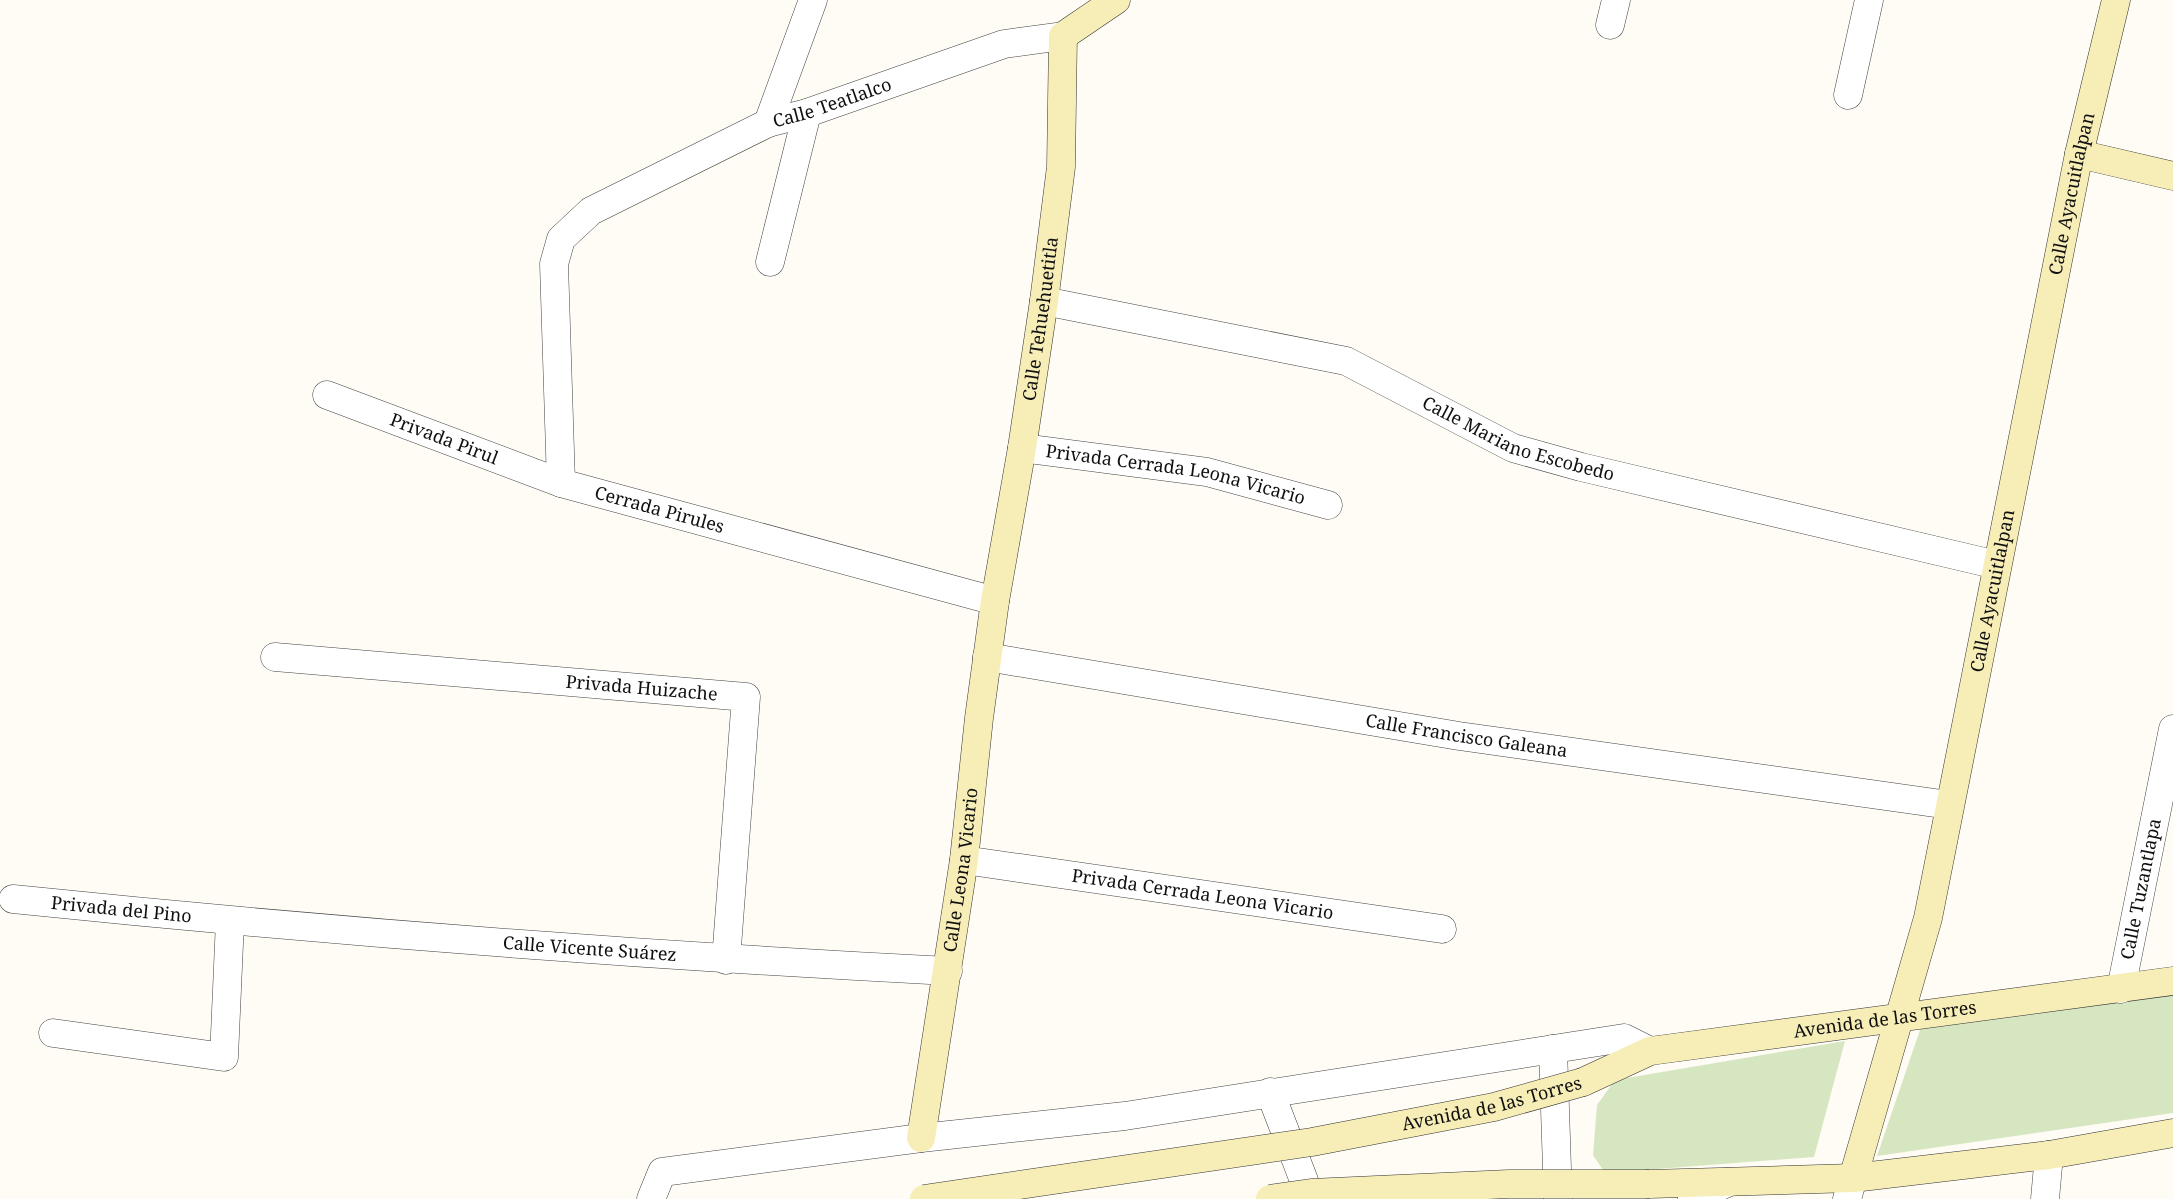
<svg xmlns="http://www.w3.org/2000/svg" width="2173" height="1199" viewBox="0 0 2173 1199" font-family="'Noto Serif',serif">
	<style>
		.green { fill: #d6e6c1 }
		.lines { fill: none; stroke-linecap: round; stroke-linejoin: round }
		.street-casing { stroke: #434343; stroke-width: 29 }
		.secondary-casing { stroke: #323232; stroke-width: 29 }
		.street { stroke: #fff; stroke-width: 28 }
		.secondary { stroke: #f7edb7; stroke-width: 28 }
		.secondary-bridge-casing { stroke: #323232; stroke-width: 29; stroke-linecap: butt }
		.secondary-bridge { stroke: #f7edb7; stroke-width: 28 }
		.labels { text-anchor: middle; stroke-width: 5; stroke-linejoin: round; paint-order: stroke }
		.street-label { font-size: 18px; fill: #101010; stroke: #fff }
	</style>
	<rect width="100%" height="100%" fill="#fefcf4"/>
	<path class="green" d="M2173 991V1113L1877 1156 1921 1027Z
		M1845 1041 1814 1157 1605 1173 1593 1155 1597 1105 1615 1080Z"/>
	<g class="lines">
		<g class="street-casing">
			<g id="street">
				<path d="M1610 25 1616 0"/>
				<path d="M1848 95 1869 0"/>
				<path d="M768 123 813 0"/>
				<path d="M770 262 807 113"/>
				<path id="s1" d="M1044 301 1346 361 1513 448 1581 467 1997 565"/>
				<path id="s2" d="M327 395 561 483 995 601"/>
				<path id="s3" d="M1022 448 1207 472 1328 505"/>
				<path id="s4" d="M561 483 554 264 561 239 591 211 768 123 807 113 1004 44 1063 36"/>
				<path id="s5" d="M275 657 746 697 726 960"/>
				<path id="s6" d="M987 657 1459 736 1949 805"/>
				<path id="s7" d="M964 860 1442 929"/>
				<path id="s8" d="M13 899C324 931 636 955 948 971"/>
				<path id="s9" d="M2121 989 2173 729"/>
				<path d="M53 1033 224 1057 230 921"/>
				<path d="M1553 1049 1558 1199"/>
				<path d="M1270 1092 1311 1199"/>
				<path d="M651 1199 662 1172 921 1138 1125 1116 1624 1038 1650 1051"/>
				<path d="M1692 1199 1729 1182"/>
				<path d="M1847 1199 1853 1178"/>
				<path d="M2045 1199 2049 1155"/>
			</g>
		</g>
		<g class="secondary-casing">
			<g id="secondary">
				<path d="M2079 154 2173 176"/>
				<path id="s10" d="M1583 1082 1650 1051 2173 981"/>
				<path id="s11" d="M921 1138 964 860 979 718 995 601 1022 448 1044 301 1061 167 1063 36 1116 0"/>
				<path id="s12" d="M1853 1178 1928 918 2079 154 2116 0"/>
				<path d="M1649 1184 1853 1178 2049 1155 2173 1133"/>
			</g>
		</g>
		<use href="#street" class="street"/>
		<use href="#secondary" class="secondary"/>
		<g class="secondary-bridge-casing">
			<g id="secondary-bridge">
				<path id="s13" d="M924 1199 1312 1142 1494 1107 1583 1082"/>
				<path d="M1270 1199 1311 1193 1509 1184H1649"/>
			</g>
		</g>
		<use href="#secondary-bridge" class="secondary-bridge"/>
	</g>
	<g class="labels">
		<g class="street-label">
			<text dy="6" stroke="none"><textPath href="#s4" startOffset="551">Calle Teatlalco</textPath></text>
			<text dy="6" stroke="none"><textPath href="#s12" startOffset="1009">Calle Ayacuitlalpan</textPath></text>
			<text dy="6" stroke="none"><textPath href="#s11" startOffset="828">Calle Tehuehuetitla</textPath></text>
			<text dy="6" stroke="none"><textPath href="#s1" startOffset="498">Calle Mariano Escobedo</textPath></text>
			<text dy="6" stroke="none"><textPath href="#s2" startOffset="125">Privada Pirul</textPath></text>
			<text dy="6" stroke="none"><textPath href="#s3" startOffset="156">Privada Cerrada Leona Vicario</textPath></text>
			<text dy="6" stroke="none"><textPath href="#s2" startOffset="352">Cerrada Pirules</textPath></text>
			<text dy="6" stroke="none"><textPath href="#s12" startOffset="604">Calle Ayacuitlalpan</textPath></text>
			<text dy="6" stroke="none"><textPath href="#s5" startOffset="368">Privada Huizache</textPath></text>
			<text dy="6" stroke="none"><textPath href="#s6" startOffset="486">Calle Francisco Galeana</textPath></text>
			<text dy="6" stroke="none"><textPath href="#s11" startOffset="271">Calle Leona Vicario</textPath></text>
			<text dy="6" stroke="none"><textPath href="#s9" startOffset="102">Calle Tuzantlapa</textPath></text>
			<text dy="6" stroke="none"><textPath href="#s7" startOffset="241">Privada Cerrada Leona Vicario</textPath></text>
			<text dy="6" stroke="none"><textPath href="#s8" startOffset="109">Privada del Pino</textPath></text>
			<text dy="6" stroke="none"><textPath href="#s8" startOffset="579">Calle Vicente Suárez</textPath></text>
			<text dy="6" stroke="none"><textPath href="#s10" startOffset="311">Avenida de las Torres</textPath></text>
			<text dy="6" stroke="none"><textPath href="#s13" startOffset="576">Avenida de las Torres</textPath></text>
		</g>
	</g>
</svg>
